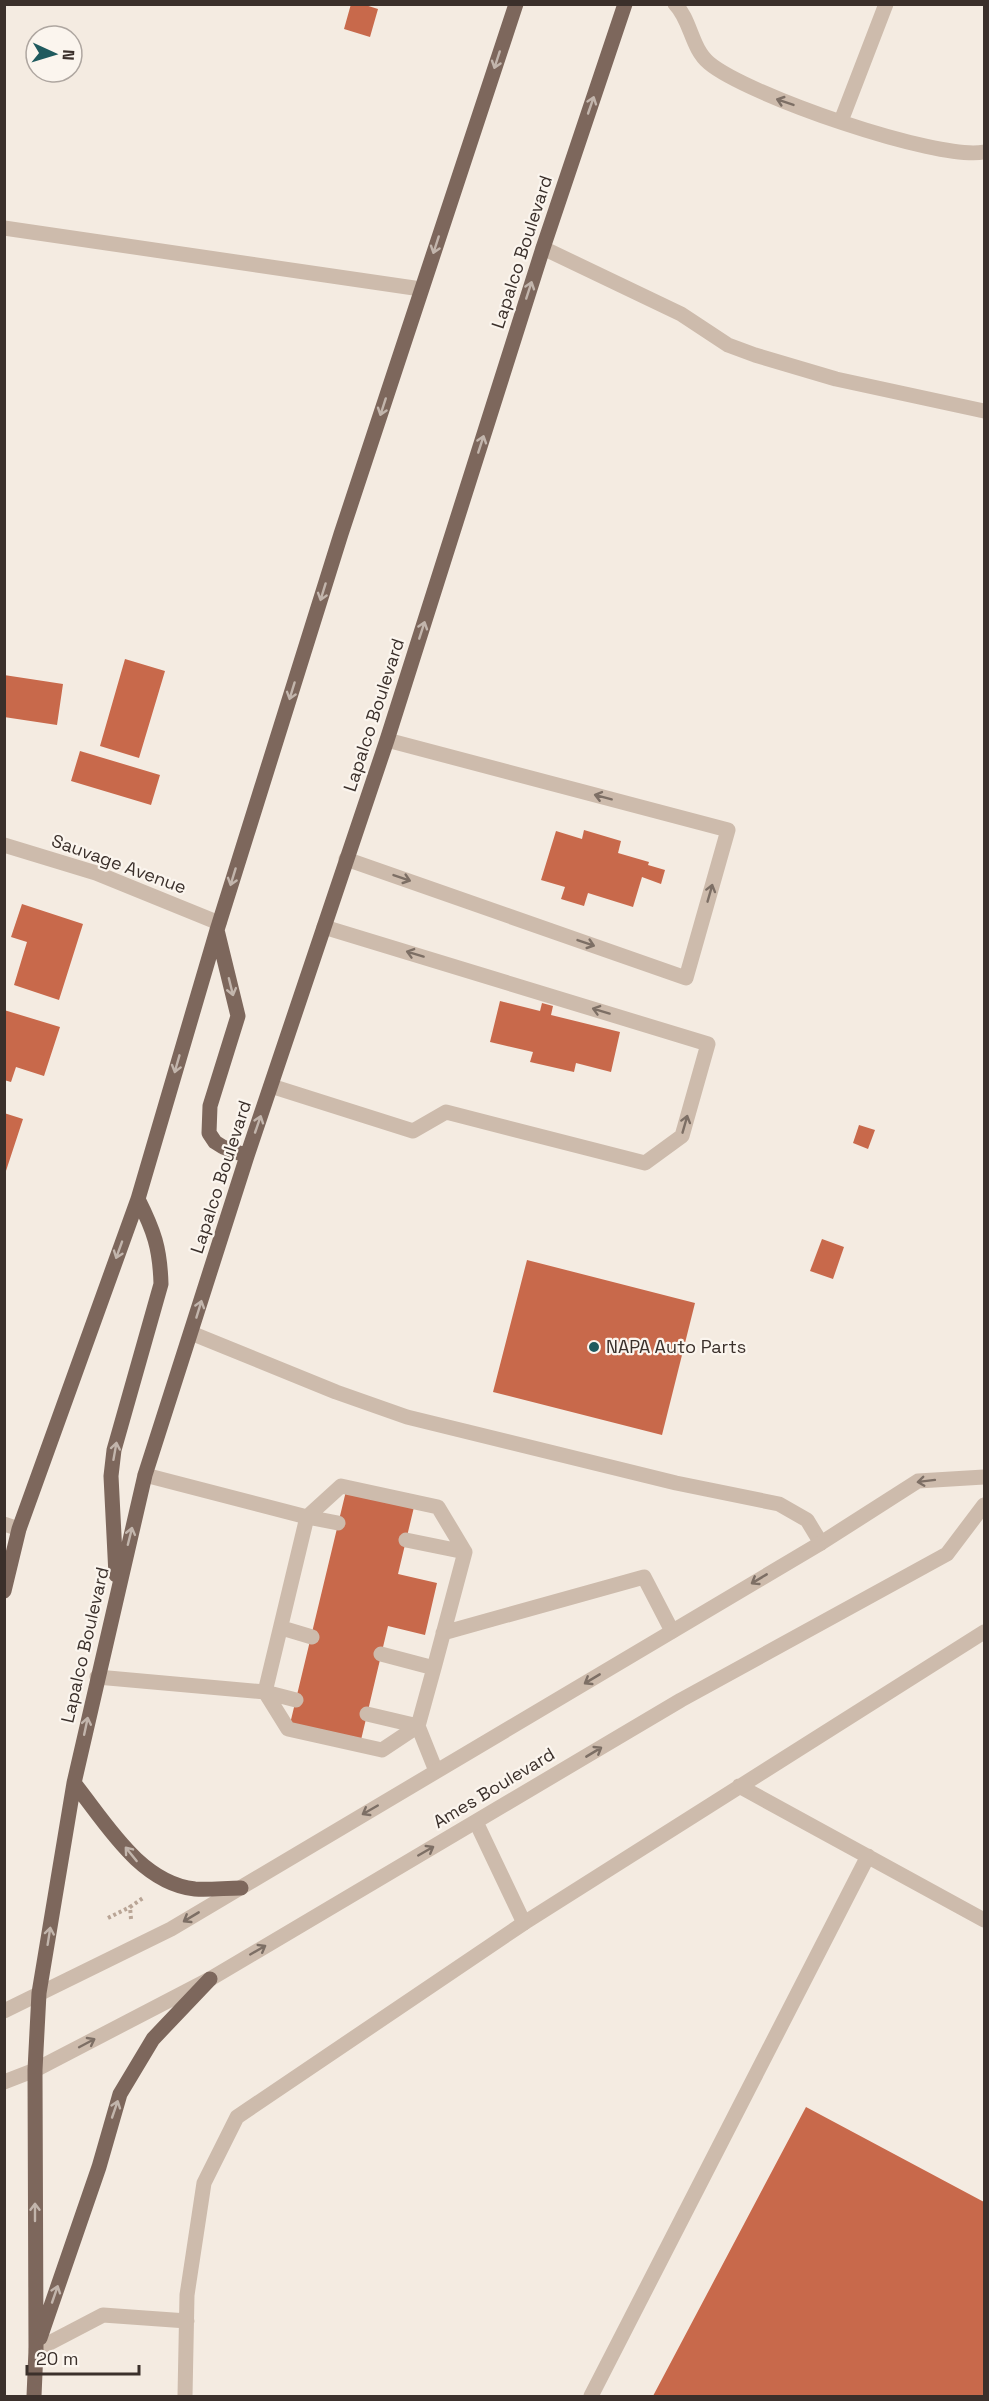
<svg xmlns="http://www.w3.org/2000/svg" width="989" height="2401" viewBox="0 0 989 2401" font-family="'Space Grotesk',sans-serif">
	<style>
		.building { fill: #c8694b }
		.lines { fill: none; stroke-linecap: round; stroke-linejoin: round }
		.path { stroke: #b9a596; stroke-width: 4; stroke-dasharray: 3 3; stroke-linecap: butt }
		.service { stroke: #cdbbac; stroke-width: 15 }
		.minor { stroke: #cdbbac; stroke-width: 15 }
		.tertiary { stroke: #cdbbac; stroke-width: 15 }
		.primary { stroke: #7d675c; stroke-width: 15 }
		.oneway { stroke: #c2b5ac }
		.oneway2 { stroke: #7d6f65 }
		.poi-dot { fill: #1f5a5e; stroke: #fbf5ee; stroke-width: 2 }
		.labels { text-anchor: middle; stroke-width: 4.5; stroke-linejoin: round; paint-order: stroke }
		.street-label { font-size: 18px; fill: #3b302b; stroke: #fbf5ee }
		.poi-label { font-size: 18px; fill: #3b302b; stroke: #fbf5ee; text-anchor: start }
	</style>
	<rect width="100%" height="100%" fill="#f4ebe1"/>
	<path class="building" d="M351 4H362L378 9 370 37 344 29Z
		M125 659 165 671 139 758 100 746Z
		M4 675 63 684 57 725 4 717Z
		M80 751 160 775 151 805 71 781Z
		M584 830 621 841 618 853 649 862 648 865 665 870 661 884 642 877 633 907 588 893 584 906 561 899 565 887 541 880 556 831 582 839Z
		M22 904 83 924 59 1000 14 985 27 942 11 937Z
		M500 1001 540 1011 542 1003 553 1006 551 1015 620 1032 611 1072 576 1063 574 1072 530 1062 533 1052 490 1042Z
		M4 1010 60 1027 44 1076 16 1067 11 1082 4 1080Z
		M4 1113 23 1119 5 1174H4Z
		M859 1125 875 1130 868 1149 853 1143Z
		M822 1239 844 1247 833 1279 810 1271Z
		M527 1260 695 1303 662 1435 493 1392Z
		M346 1491 414 1507 398 1574 437 1583 425 1635 388 1626 361 1740 290 1724Z
		M806 2107 984 2202V2396H653Z"/>
	<g class="lines">
		<path class="path" d="M108 1918 130 1907
			M131 1919 130 1907 143 1898"/>
		<path class="service" d="M675 4C691 20 691 48 709 63 747 95 937 161 984 152
			M841 121 886 4
			M543 248 681 314 728 345 755 355 836 379 984 411
			M346 859 686 978 728 830 387 740
			M271 1086 413 1131 446 1112 645 1163 682 1136 708 1044 324 927
			M191 1333 336 1392 407 1417 676 1483 779 1504 807 1520 821 1543
			M307 1517 341 1486 438 1507 465 1552 434 1668 381 1654
			M307 1517 338 1523
			M4 1524 19 1529
			M406 1540 465 1552
			M282 1628 312 1637
			M443 1633 644 1577 672 1631
			M97 1677 265 1692 307 1517 145 1475
			M265 1692 288 1729 382 1750 418 1726 436 1771
			M265 1692 296 1700
			M367 1714 418 1726 434 1668
			M739 1786 984 1920
			M36 2350 103 2315 187 2321
			M185 2396 187 2295 204 2183 237 2117 524 1923 984 1632
			M591 2396 868 1856"/>
		<path class="minor" d="M4 228 421 289
			M4 845 96 873 219 923
			M476 1822 524 1923"/>
		<path class="tertiary" d="M4 2011 171 1929 821 1543 918 1481 984 1477
			M4 2082 35 2070 210 1979 681 1700 947 1554 984 1505"/>
		<path class="primary" d="M217 930 238 1016 210 1106 209 1133 215 1142 223 1147 247 1156
			M116 1575 111 1476 114 1450 161 1284C160 1248 154 1231 138 1199
			M4 1591 19 1529 138 1199 217 930 341 534 516 4
			M74 1783C106 1823 140 1883 195 1889 210 1890 226 1888 241 1888
			M40 2338 99 2167 120 2094 153 2039 210 1979
			M34 2396 36 2350 35 2070 39 1993 74 1783 145 1475 247 1156 387 740 543 248 625 4"/>
	</g>
	<defs><path id="oneway-shaft" d="M-6 0H5M1.5-3L5.5 0L1.5 3" fill="none" stroke-width="1.6" stroke-linecap="round" stroke-linejoin="round" transform="scale(1.5)"/></defs>
	<g class="oneway">
		<use href="#oneway-shaft" transform="translate(497 60) rotate(108)"/>
		<use href="#oneway-shaft" transform="translate(591 105) rotate(-71)"/>
		<use href="#oneway-shaft" transform="translate(436 245) rotate(108)"/>
		<use href="#oneway-shaft" transform="translate(529 290) rotate(-72)"/>
		<use href="#oneway-shaft" transform="translate(383 407) rotate(108)"/>
		<use href="#oneway-shaft" transform="translate(481 444) rotate(-72)"/>
		<use href="#oneway-shaft" transform="translate(323 592) rotate(107)"/>
		<use href="#oneway-shaft" transform="translate(422 630) rotate(-72)"/>
		<use href="#oneway-shaft" transform="translate(292 691) rotate(107)"/>
		<use href="#oneway-shaft" transform="translate(233 877) rotate(107)"/>
		<use href="#oneway-shaft" transform="translate(231 987) rotate(76)"/>
		<use href="#oneway-shaft" transform="translate(177 1064) rotate(106)"/>
		<use href="#oneway-shaft" transform="translate(258 1124) rotate(-71)"/>
		<use href="#oneway-shaft" transform="translate(119 1250) rotate(110)"/>
		<use href="#oneway-shaft" transform="translate(199 1309) rotate(-73)"/>
		<use href="#oneway-shaft" transform="translate(115 1451) rotate(-80)"/>
		<use href="#oneway-shaft" transform="translate(130 1536) rotate(-76)"/>
		<use href="#oneway-shaft" transform="translate(86 1726) rotate(-78)"/>
		<use href="#oneway-shaft" transform="translate(131 1854) rotate(-129)"/>
		<use href="#oneway-shaft" transform="translate(49 1936) rotate(-81)"/>
		<use href="#oneway-shaft" transform="translate(115 2109) rotate(-71)"/>
		<use href="#oneway-shaft" transform="translate(35 2212) rotate(-90)"/>
		<use href="#oneway-shaft" transform="translate(55 2294) rotate(-71)"/>
	</g>
	<g class="oneway2">
		<use href="#oneway-shaft" transform="translate(785 102) rotate(-161)"/>
		<use href="#oneway-shaft" transform="translate(603 797) rotate(-165)"/>
		<use href="#oneway-shaft" transform="translate(402 878) rotate(19)"/>
		<use href="#oneway-shaft" transform="translate(710 893) rotate(-74)"/>
		<use href="#oneway-shaft" transform="translate(586 943) rotate(19)"/>
		<use href="#oneway-shaft" transform="translate(415 954) rotate(-163)"/>
		<use href="#oneway-shaft" transform="translate(601 1011) rotate(-163)"/>
		<use href="#oneway-shaft" transform="translate(685 1124) rotate(-74)"/>
		<use href="#oneway-shaft" transform="translate(926 1481) rotate(173)"/>
		<use href="#oneway-shaft" transform="translate(759 1579) rotate(149)"/>
		<use href="#oneway-shaft" transform="translate(592 1679) rotate(149)"/>
		<use href="#oneway-shaft" transform="translate(594 1752) rotate(-31)"/>
		<use href="#oneway-shaft" transform="translate(370 1810) rotate(150)"/>
		<use href="#oneway-shaft" transform="translate(426 1851) rotate(-30)"/>
		<use href="#oneway-shaft" transform="translate(191 1917) rotate(149)"/>
		<use href="#oneway-shaft" transform="translate(258 1950) rotate(-30)"/>
		<use href="#oneway-shaft" transform="translate(87 2043) rotate(-28)"/>
	</g>
	<circle class="poi-dot" cx="594" cy="1347" r="6"/>
	<g class="labels">
		<g class="street-label">
			<text transform="translate(522 252) rotate(-72)" y="6">Lapalco Boulevard</text>
			<text transform="translate(374 715) rotate(-72)" y="6">Lapalco Boulevard</text>
			<text transform="translate(119 864) rotate(20)" y="6">Sauvage Avenue</text>
			<text transform="translate(221 1177) rotate(-72)" y="6">Lapalco Boulevard</text>
			<text transform="translate(85 1645) rotate(-77)" y="6">Lapalco Boulevard</text>
			<text transform="translate(494 1788) rotate(-31)" y="6">Ames Boulevard</text>
		</g>
		<g class="poi-label">
			<text x="606" y="1353">NAPA Auto Parts</text>
		</g>
	</g>
	<rect width="989" height="2401" fill="none" stroke="#3b302b" stroke-width="12"/>
	<g transform="translate(54 54) rotate(94)"><circle r="28" fill="#fbf5ee" stroke="#aea6a0" stroke-width="1.5"/>
	<path d="M0-4.5L10 22L0 15L-10 22Z" fill="#1f5a5e"/>
	<text y="-9" font-size="16" font-weight="bold" text-anchor="middle" fill="#3b302b">N</text>
	</g>
	<path d="M27 2365v9h112v-9" fill="none" stroke="#3b302b" stroke-width="3"/>
	<text x="36" y="2365" font-size="18" fill="#3b302b" stroke="#fbf5ee" stroke-width="4.5" paint-order="stroke">20 m</text>
</svg>
